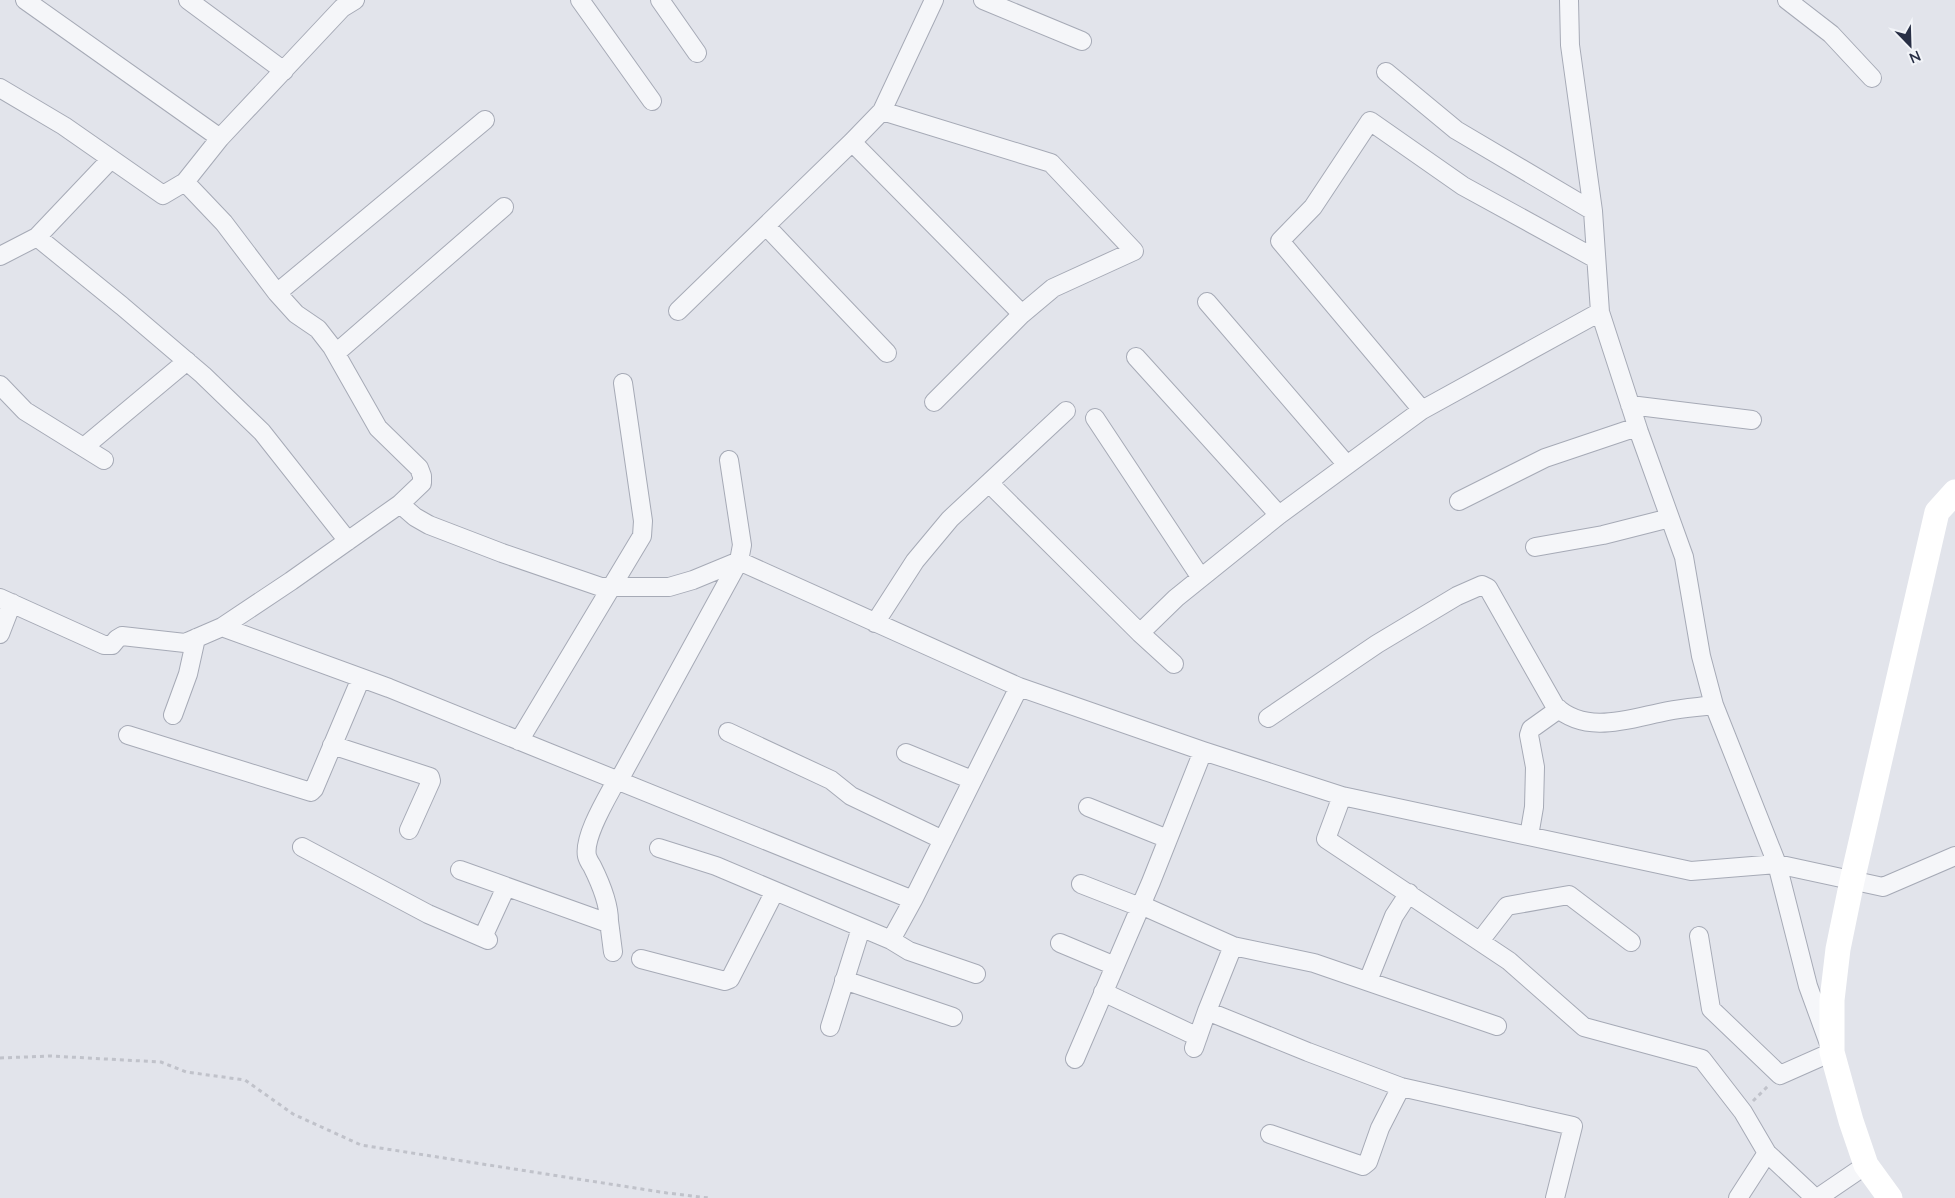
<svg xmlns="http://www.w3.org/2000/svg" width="1955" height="1198" viewBox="0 0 1955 1198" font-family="Lato,sans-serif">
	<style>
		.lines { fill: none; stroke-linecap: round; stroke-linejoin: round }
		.street-casing { stroke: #a6aab6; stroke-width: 20 }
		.path { stroke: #c0c2ca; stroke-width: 3; stroke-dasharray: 4 4; stroke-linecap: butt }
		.street { stroke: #f5f6f9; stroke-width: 18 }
		.secondary { stroke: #fff; stroke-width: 25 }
	</style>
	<rect width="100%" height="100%" fill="#e2e4eb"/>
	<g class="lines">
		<g class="street-casing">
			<path id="street" d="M25 0 220 138
				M188 0 284 71
				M580 0 652 101
				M660 0 697 53
				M983 0 1082 41
				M1569 0 1570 45 1593 211 1600 312 1639 432 1684 557 1701 656 1714 705 1777 864 1808 986 1832 1052 1780 1075 1711 1009 1699 936
				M1787 0 1831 34 1872 78
				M1386 72 1456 130 1593 211
				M0 88 64 126 163 195 185 182 220 138 342 8 355 0
				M882 111 1051 163 1134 251 1053 288 1022 314 934 402
				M852 142 1022 314
				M111 159 37 237 122 306 203 375 262 432 348 541
				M766 226 887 353
				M0 256 37 237
				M277 293 485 120
				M1207 302 1347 465
				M678 311 852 142 882 111 934 0
				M336 353 504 207
				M1136 357 1279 515
				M0 385 25 411 104 460
				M1630 405 1752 420
				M1422 410 1280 241 1313 207 1370 121 1463 186 1596 259
				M1095 418 1201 578
				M84 447 187 361
				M989 483 1140 633 1174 664
				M1459 501 1545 458 1637 427
				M400 504 415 517 429 525 502 553 601 587H669L693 580 739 561 1019 687
				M1535 547 1603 535 1670 518
				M0 598 104 645H112L117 639 122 636 185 643 222 627 291 581 400 504 422 483V476L419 468 378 428 332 347 318 329 296 314 277 293 224 223 185 182
				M875 623 915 561 950 519 1066 411
				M222 627 389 688 913 900 1019 687 1203 751 1342 796 1691 871 1777 864 1883 887 1955 856
				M1140 633 1176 598 1279 515 1422 410 1600 312
				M0 634 12 603
				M173 715 188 674 196 638
				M1268 718 1377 644 1457 596 1482 585 1488 588 1555 706C1587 736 1631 718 1668 711 1683 708 1699 707 1714 705
				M728 732 831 780 851 796 943 840
				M128 735 311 792 314 789 361 678
				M519 741 642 536 643 521 623 383
				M332 745 430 777 431 781 409 830
				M906 753 972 780
				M618 782 739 561 742 545 729 460
				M1342 796 1326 839 1509 961 1584 1027 1702 1059 1743 1112 1767 1153 1813 1196 1819 1197 1866 1165
				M1088 807 1168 839
				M1529 836 1534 807 1535 767 1529 735 1531 729 1559 709
				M302 847 428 914 488 940
				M659 848 716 866 891 940 913 900
				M460 870 605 922 609 921C609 904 600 882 592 866 590 863 588 860 587 856 583 837 607 798 616 781
				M1081 884 1140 907
				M1141 905 1233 946 1314 963 1497 1026
				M609 921 613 952
				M483 937 506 887
				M891 940 909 951 976 974
				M1480 941 1507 906 1569 895 1631 942
				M1060 943 1115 966
				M641 959 725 981 730 979 775 891
				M844 980 953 1017
				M1368 981 1394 916 1409 893
				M1103 992 1198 1037
				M1207 1011 1308 1052 1401 1087 1573 1126 1555 1198
				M830 1027 861 928
				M1194 1048 1207 1011 1233 946
				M1075 1059 1151 882 1203 751
				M1270 1134 1363 1166 1368 1162 1380 1128 1401 1087
				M1738 1198 1767 1153"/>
		</g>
		<path class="path" d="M0 1058 51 1056 161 1062 186 1072 245 1080 293 1114 361 1145 667 1193 709 1198
			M1753 1101 1768 1086"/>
		<use href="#street" class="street"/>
		<path class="secondary" d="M1890 1198 1866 1165 1851 1121 1832 1052V1000L1838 949 1852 881 1937 512 1955 492"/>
	</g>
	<g transform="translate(1910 45) rotate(157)" stroke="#f2f4f8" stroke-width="4" paint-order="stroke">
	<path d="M0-4L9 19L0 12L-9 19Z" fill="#282f45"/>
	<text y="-8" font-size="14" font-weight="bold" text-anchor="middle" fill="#282f45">N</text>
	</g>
</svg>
